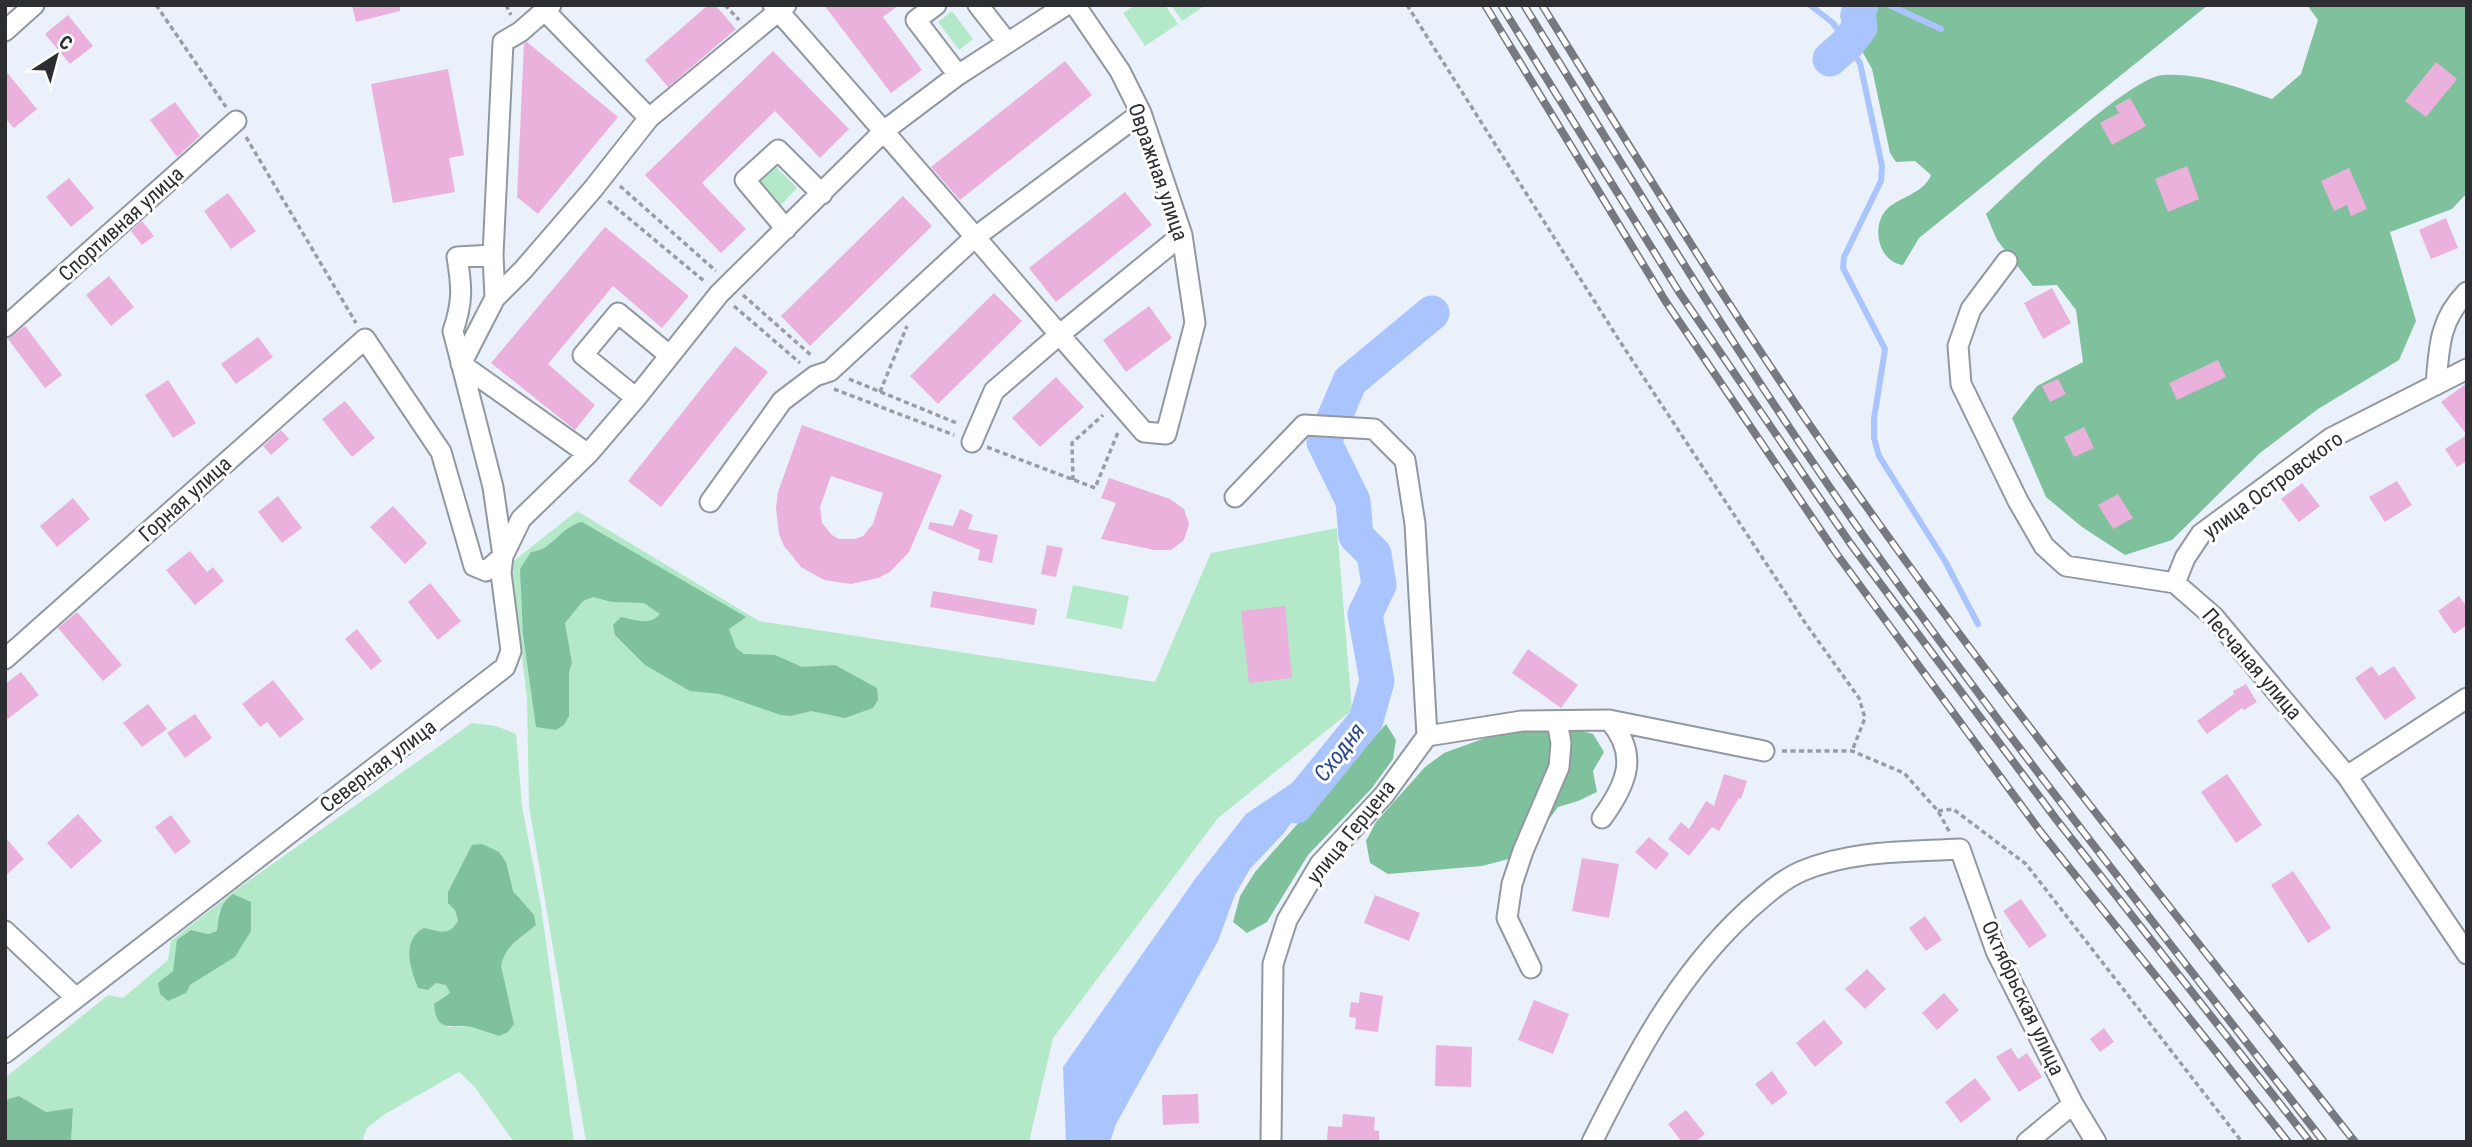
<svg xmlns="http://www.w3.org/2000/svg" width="2472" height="1147" viewBox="0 0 2472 1147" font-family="'Roboto Condensed',sans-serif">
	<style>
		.green { fill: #b3e8c9; fill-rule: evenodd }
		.forest { fill: #7fc19c }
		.water { fill: #aac5fe }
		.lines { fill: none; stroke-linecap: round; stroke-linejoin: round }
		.stream { stroke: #aac5fe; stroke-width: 6 }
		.river { stroke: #aac5fe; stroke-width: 35 }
		.building { fill: #e9b1db; fill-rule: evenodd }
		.minor-casing { stroke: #9298a1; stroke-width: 23 }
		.path { stroke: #999da5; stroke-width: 3.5; stroke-dasharray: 5 3.5; stroke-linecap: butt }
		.minor { stroke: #fff; stroke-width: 19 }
		.rail-casing { stroke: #767a80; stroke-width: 8 }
		.rail { stroke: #fff; stroke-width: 5; stroke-dasharray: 16; stroke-linecap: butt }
		.labels { text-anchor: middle; stroke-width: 6; stroke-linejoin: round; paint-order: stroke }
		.street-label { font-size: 21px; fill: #2c2e32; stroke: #fff }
		.water-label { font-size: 23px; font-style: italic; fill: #2b488a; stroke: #fff }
	</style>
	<rect width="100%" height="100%" fill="#ebf1fb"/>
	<path class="green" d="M1135 5H1165L1178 24 1145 46 1123 13Z
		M1171 5H1206L1182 21Z
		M952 11 973 39 959 50 938 22Z
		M775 166 797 188 781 205 759 183Z
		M577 511 759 621 1155 682 1211 553 1337 528 1352 710 1218 818 1053 1038 1029 1142H586L529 806 527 699 511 563Z
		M1073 585 1129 596 1122 629 1066 618Z
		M472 723 496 726 516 734 522 806 541 906 574 1142H514L474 1086 459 1072 385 1114 367 1128 362 1142H71L73 1108 46 1112 19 1096 5 1100V1078L108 995 123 998 168 960 171 941 240 887ZM499 852C508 864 507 878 513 891 521 904 533 909 536 925 521 938 505 945 500 966L514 1024 499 1036 468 1026 448 1027 450 993 446 984 436 983 443 933 452 930 458 921 455 910ZM219 909 235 957 190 985 158 984 173 971 191 930 208 934 217 931Z"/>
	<path class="forest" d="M1846 5H2208L1919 238 1903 265C1878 262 1870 225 1888 208 1902 196 1924 193 1931 175L1915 161 1896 162 1890 153 1872 69 1862 51 1854 45 1840 16Z
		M2307 5H2467V193L2452 209 2390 232 2416 321 2399 360 2318 409 2260 453 2172 540 2125 555 2082 527 2046 497 2012 418 2037 386 2083 362 2076 310 2057 285 2033 286 1997 240 1986 214C2014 187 2129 77 2163 75 2201 73 2236 87 2272 99L2301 74 2318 20Z
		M582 522 746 617 729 629 736 648 744 654 775 655 802 667 835 665 877 688 878 700 873 708 845 718 811 711 791 716 781 715 720 694 690 691 645 665 615 635 613 625 621 617C636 620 649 626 660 614L644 603 612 602 593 597 583 601 565 623 572 663 569 672V716L564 725 556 730 536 727 523 634 520 569 531 552C552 551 561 526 582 522Z
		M1386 724 1396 740 1393 759 1372 788 1308 855 1267 922 1247 933 1233 922 1240 896 1255 872Z
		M1572 728 1593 734 1604 752 1593 771 1597 792 1578 801 1558 807 1532 842 1516 857 1482 866 1388 874 1370 863 1366 841 1376 822 1425 767 1444 753 1485 738 1528 729Z
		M482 844 499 852 506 862 513 891 534 915 536 925C521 938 505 945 501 966L514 1024 508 1032 499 1036C490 1033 481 1030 471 1027 453 1023 436 1035 434 1004L450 993 446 985 436 983 428 990 418 988C410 968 401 940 424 928 440 932 449 936 458 921L455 910 448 903V892L472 845Z
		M233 894 251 902V931L235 957 190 985 186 993 168 1001 160 994 158 983 173 971 177 940 191 930 208 934 217 931C219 914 219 905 233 894Z
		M19 1096 46 1112 73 1108 71 1142H5V1100Z"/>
	<path class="water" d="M1326 770 1328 774 1283 834 1250 869 1235 895 1218 941 1116 1124 1110 1142H1066L1063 1067 1195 879 1246 814 1301 777Z"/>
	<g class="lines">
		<path class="stream" d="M1810 5 1833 23 1860 63 1882 166 1881 181 1844 257 1843 268 1885 349 1874 419V438L1879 456 1945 561 1978 624
			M1889 5 1941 29"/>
		<path class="river" d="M1830 59 1847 44 1860 27 1858 14 1861 5
			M1296 806 1366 720 1377 681 1365 614 1379 585 1374 554 1356 536 1353 501 1324 442 1350 381 1432 313"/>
	</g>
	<path class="building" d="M352 5H400V11L356 22Z
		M708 5H715L736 29 668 87 645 60Z
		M824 5H899L883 17 922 70 891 93Z
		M68 15 93 46 70 64 45 34Z
		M527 42 618 117 538 214 517 197 524 44Z
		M773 51 849 129 820 158 775 111 702 183 746 229 721 253 645 175Z
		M1065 61 1092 95 960 200 931 167Z
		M2436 62 2457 79 2426 117 2405 101Z
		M448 69 464 155 449 158 455 192 393 203 371 84Z
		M5 70 37 109 14 128 5 118Z
		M2130 98 2146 126 2112 145 2100 123 2119 113 2115 106Z
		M175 102 200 136 177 157 150 120Z
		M2187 166 2199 199 2168 212 2155 179Z
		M2349 168 2367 209 2351 216 2347 205 2334 211 2321 181Z
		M69 178 94 208 71 227 46 197Z
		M1125 192 1152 225 1056 302 1029 268Z
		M228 193 256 231 231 249 204 211Z
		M903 196 932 226 810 346 781 316Z
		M2446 218 2458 248 2431 259 2419 230Z
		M142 221 154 236 142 245 131 231Z
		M605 227 689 296 662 328 613 286 548 364 595 405 575 430 491 363Z
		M109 276 134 307 111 326 86 295Z
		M2052 288 2071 323 2043 339 2024 303Z
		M994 293 1022 321 938 404 910 376Z
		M1149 306 1172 338 1126 372 1103 340Z
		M25 326 62 375 45 388 8 339Z
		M258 337 273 357 236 384 221 364Z
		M735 346 768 372 661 507 628 481Z
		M2218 360 2226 377 2177 400 2169 383Z
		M1056 377 1084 407 1040 447 1012 418Z
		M2058 379 2066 394 2050 402 2042 386Z
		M168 380 196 423 173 438 145 395Z
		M2467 383V461L2457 467 2445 449 2467 435 2441 402Z
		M345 401 375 438 352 457 322 419Z
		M802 425 942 475 909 552 890 572 878 578 851 584 824 580 801 567 784 546 779 534 776 508 778 492ZM831 476 883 493 873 524 863 536 855 539H839L832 535 822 523 820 507Z
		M2084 427 2094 448 2074 457 2064 437Z
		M281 430 289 439 271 455 263 446Z
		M1109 478 1170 499 1184 509 1189 524 1184 540 1171 550H1155L1101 539 1116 503 1101 498Z
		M2397 481 2412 505 2385 522 2369 497Z
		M2302 483 2320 506 2299 522 2281 499Z
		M2118 494 2133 518 2113 529 2098 505Z
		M278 496 302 528 282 543 258 512Z
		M73 498 90 519 57 547 40 526Z
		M393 506 427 543 405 564 370 527Z
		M960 509 973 515 968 529 998 535 992 563 978 560 980 550 928 529 930 522 953 526Z
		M1047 545 1063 548 1056 577 1041 574Z
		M190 551 207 572 213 567 224 581 195 605 166 570Z
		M430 583 461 621 438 640 408 602Z
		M933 591 1037 609 1034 625 930 607Z
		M2459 596 2467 607V625L2454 634 2438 611Z
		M1285 606 1292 678 1249 683 1241 611Z
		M77 612 122 665 103 681 58 628Z
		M357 629 382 661 371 670 345 639Z
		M1528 649 1578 685 1561 708 1512 673Z
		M2372 666 2379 676 2394 666 2416 698 2385 720 2355 678Z
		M21 672 39 695 5 721V684Z
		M273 680 304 719 280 738 267 722 260 727 242 704Z
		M2246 684 2257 702 2244 710 2242 708 2207 734 2197 721 2234 694 2233 691Z
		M148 704 167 729 142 747 123 723Z
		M195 714 212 738 185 758 167 733Z
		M1724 774 1747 781 1741 799 1739 798 1719 831 1712 827 1689 856 1668 839 1681 822 1689 829 1706 801 1714 806Z
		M2227 774 2262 825 2236 843 2201 792Z
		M78 814 102 841 71 869 47 843Z
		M171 815 191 842 175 854 155 827Z
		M5 837 24 859 5 876Z
		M1649 837 1669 854 1656 870 1635 852Z
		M1582 858 1619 864 1609 918 1572 911Z
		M2293 871 2331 928 2308 943 2271 885Z
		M1375 895 1420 913 1409 941 1364 923Z
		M2021 899 2047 936 2029 948 2003 911Z
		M1925 916 1942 940 1926 951 1909 928Z
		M1867 969 1886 989 1865 1009 1845 989Z
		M1360 992 1383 996 1378 1032 1355 1029 1356 1018 1349 1017 1351 1002 1359 1003Z
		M1944 993 1959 1010 1937 1030 1922 1013Z
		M1534 1000 1569 1014 1553 1054 1518 1040Z
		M1824 1020 1843 1043 1815 1067 1796 1043Z
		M2104 1028 2114 1042 2100 1052 2090 1039Z
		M1436 1045 1472 1047 1471 1087 1435 1086Z
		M2011 1048 2018 1059 2027 1053 2042 1077 2019 1092 1996 1057Z
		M1772 1071 1788 1093 1772 1105 1755 1084Z
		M1975 1078 1991 1099 1961 1123 1945 1102Z
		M1198 1094 1199 1123 1163 1125 1162 1095Z
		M1686 1110 1705 1134 1695 1142H1682L1668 1124Z
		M1343 1114 1375 1117 1374 1130 1379 1131V1142H1327L1328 1126 1342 1127Z"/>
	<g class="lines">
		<g class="minor-casing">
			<path id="minor" d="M773 5C898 146 1020 290 1144 432L1166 434 1195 323 1182 235 1141 113 1120 71 1075 5
				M936 5 916 20 958 75
				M978 5 1007 42
				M545 11 649 118
				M5 31 34 5
				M786 229 745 180 778 150 822 194
				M2007 261 1971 309 1958 346 1961 384 2018 501 2044 546 2066 566 2175 583 2214 617 2347 776 2467 954
				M495 298 523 270 593 189 649 118 786 5
				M5 327 236 121
				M461 364 588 454 636 398 719 294 885 130 958 75 1066 5
				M461 364 495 298 493 255 503 42 520 32 551 5
				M2436 385C2439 348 2439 320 2467 292
				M636 398 583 355 618 313 669 355
				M972 442 994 391 1059 335 1182 235
				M1235 497 1304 425 1374 429 1405 460 1415 524 1427 736
				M710 502 782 401 815 376 830 371 974 238 1141 113
				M2175 583 2185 558 2201 534 2331 438 2467 369
				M5 659 365 339 441 452 474 566 486 571 503 556 521 519 588 454
				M1427 736 1522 721 1609 720 1764 751
				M2347 776 2467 698
				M1602 818C1626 785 1640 755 1609 720
				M5 931 75 997
				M1531 968 1507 918 1512 884 1523 851 1559 767 1561 743 1557 721
				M5 1053 505 667 511 651 501 573 503 556 493 487 453 331C463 302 462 287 457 257L493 255
				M1271 1142 1273 964 1287 920 1320 864 1384 795 1427 736
				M1592 1142C1634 1058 1676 977 1746 912 1763 897 1781 880 1802 871 1852 850 1907 852 1960 849L1996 951 2073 1104 2096 1142
				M2027 1142 2073 1104"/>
		</g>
		<path class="path" d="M156 5 226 107
			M506 5 511 15
			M725 5 739 20
			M1407 5 1619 340 1806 624 1859 698 1865 718 1852 751
			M246 137 356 323
			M620 186 716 271
			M608 201 704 281
			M743 295 813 357
			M734 306 800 363
			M849 379 959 424
			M834 389 954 435
			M880 392 907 326
			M987 447 1095 488 1119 430
			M1073 480 1072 443 1103 415
			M1782 751H1852L1904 773 1938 811 1950 833
			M1938 811 1953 809 2026 864 2242 1142"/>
		<use href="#minor" class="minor"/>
		<g class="rail-casing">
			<path id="rail" d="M1485 5 1666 302 1836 553 2040 831 2288 1142
				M1501 5 1679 292 1850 543 2056 819 2310 1142
				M1524 5C1634 184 1742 364 1863 535 2010 742 2168 941 2324 1142
				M1542 5C1650 180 1758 356 1879 524 2030 735 2194 937 2355 1142"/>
		</g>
		<use href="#rail" class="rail"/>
	</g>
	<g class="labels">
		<g class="street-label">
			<text transform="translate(1158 172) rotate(71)" y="7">Овражная улица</text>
			<text transform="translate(121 224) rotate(-42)" y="7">Спортивная улица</text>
			<text transform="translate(2273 485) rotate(-36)" y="7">улица Островского</text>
			<text transform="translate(185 499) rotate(-42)" y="7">Горная улица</text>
			<text transform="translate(2252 664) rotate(49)" y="7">Песчаная улица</text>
			<text transform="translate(378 766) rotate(-37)" y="7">Северная улица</text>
			<text transform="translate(1351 832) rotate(-51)" y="7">улица Герцена</text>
			<text transform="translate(2023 998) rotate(65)" y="7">Октябрьская улица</text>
		</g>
		<g class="water-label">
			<text transform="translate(1339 752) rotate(-52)" y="8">Сходня</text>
		</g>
	</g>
	<rect width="2472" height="1147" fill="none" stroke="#2c2e32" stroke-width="14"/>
	<g transform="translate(56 56) rotate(36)" stroke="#ffffff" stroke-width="5" paint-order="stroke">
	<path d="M0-5L12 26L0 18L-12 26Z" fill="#2c2e32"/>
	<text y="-10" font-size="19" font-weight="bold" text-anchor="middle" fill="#2c2e32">С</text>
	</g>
</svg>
